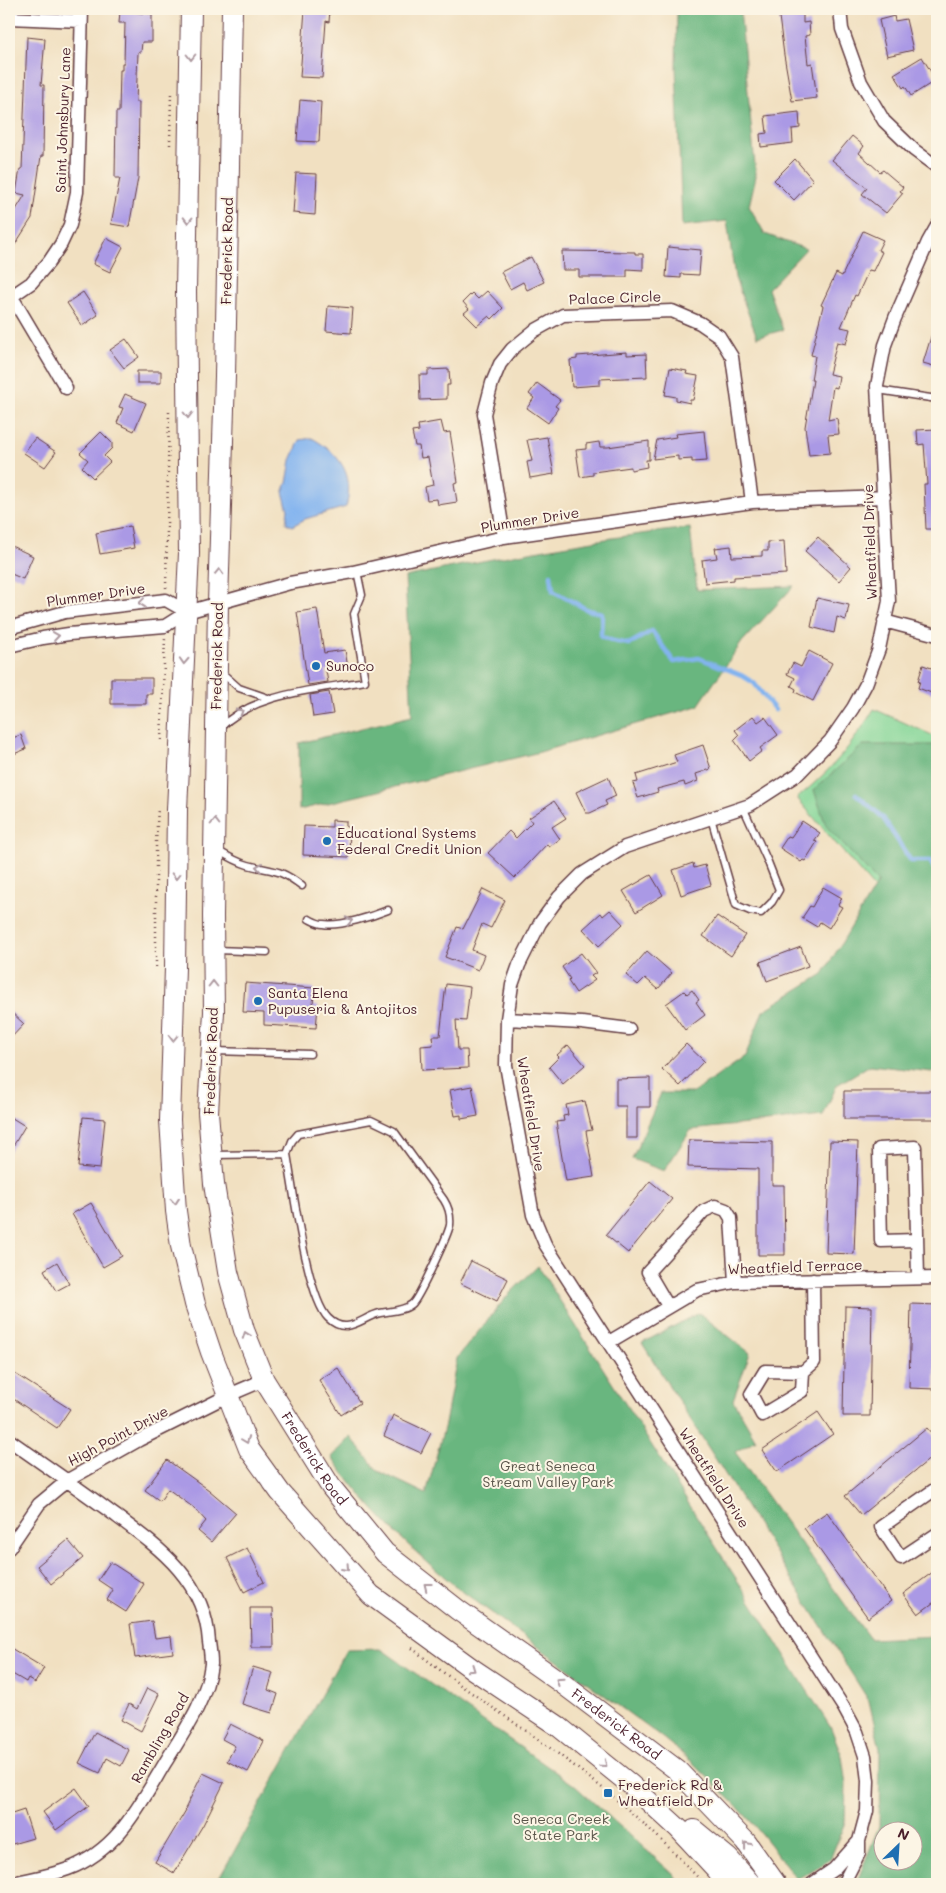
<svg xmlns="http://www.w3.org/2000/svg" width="946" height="1893" viewBox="0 0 946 1893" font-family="Mali,sans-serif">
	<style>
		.green { fill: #82d596; stroke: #667a60 }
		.forest { fill: #69b67f; stroke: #5a6a55; fill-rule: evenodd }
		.water { fill: #83b4ef; stroke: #666a8d }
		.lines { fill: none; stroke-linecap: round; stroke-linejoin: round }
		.stream { stroke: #83b4ef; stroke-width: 4.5 }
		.building { fill: #aa99e5 }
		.lane-casing { stroke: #633c42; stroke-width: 9 }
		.street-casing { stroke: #633c42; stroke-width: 15 }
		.primary-casing { stroke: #633c42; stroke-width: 22 }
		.path { stroke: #633c42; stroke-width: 2.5; stroke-dasharray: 1 4; stroke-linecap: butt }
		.lane { stroke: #fff; stroke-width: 6 }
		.street { stroke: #fff; stroke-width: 12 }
		.primary { stroke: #fff; stroke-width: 20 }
		.oneway { stroke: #ae9aa0 }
		.poi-dot { fill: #1f6fb2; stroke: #fcf5e5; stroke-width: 2 }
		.labels { text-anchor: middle; stroke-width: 4; stroke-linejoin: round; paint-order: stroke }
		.street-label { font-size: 14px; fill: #4a1f2b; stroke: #fcf5e5 }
		.poi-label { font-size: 14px; fill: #4a1f2b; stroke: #fcf5e5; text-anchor: start }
		.park-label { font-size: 14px; fill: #5b564b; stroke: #fcf5e5 }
	</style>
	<rect width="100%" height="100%" fill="#fcf5e5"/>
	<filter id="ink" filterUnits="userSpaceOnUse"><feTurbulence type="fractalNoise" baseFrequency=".02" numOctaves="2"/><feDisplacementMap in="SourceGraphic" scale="10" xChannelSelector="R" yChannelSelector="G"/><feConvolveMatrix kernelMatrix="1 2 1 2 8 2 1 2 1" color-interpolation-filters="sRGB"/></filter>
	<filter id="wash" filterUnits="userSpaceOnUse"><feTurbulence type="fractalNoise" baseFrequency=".0096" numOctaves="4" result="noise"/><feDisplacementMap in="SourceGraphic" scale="20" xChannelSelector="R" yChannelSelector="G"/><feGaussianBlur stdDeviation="1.12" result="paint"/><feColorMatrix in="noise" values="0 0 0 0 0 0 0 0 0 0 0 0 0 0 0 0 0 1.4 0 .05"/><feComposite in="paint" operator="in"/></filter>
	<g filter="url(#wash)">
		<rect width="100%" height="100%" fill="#f1e0c1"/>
		<path class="green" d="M874 709 932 735 937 740V862L890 907 797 798C831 770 851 747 874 709Z"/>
		<path class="forest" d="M677 9H740L756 176 749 206 765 234 806 249 768 289 783 330 757 337 735 278 727 221 682 226 676 67Z
			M690 528 697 590 794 586 742 642 698 706 540 752 299 810V743L412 716 405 577C499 557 595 538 690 528Z
			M863 745H937V1069L932 1072 870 1065 837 1085 823 1116 691 1130 664 1171 632 1159 661 1093H693L745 1057 763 1011 823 974 878 882 826 826 814 790Z
			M538 1266 831 1728 842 1756 846 1785 845 1822 830 1860 797 1879 754 1825 735 1804 691 1761 664 1739 459 1589C411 1550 368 1509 332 1457L351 1437 378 1471 426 1494 445 1424 457 1358 508 1295Z
			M699 1313 750 1353 733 1400 756 1440 735 1452 870 1639 937 1636V1884H856L879 1826 880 1749 869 1701 642 1343ZM914 1830V1860H884V1830Z
			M381 1649 574 1785 673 1874 680 1884H216L346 1650Z"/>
		<path class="water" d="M312 438C340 454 355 474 346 507L305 519 292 526 286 523 288 510 283 492 287 483 291 460 300 440Z"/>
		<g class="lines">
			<path class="stream" d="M551 575 553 591 588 610 602 613 601 636 613 641 629 644 652 631 674 662 699 658 741 675 754 683 775 710
				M856 794 883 818 911 861H930L937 873"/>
		</g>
		<g id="blocks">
			<path class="building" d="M305 9H330L329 22 326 21 322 78 300 77Z
				M778 9H803V23L809 22 810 35 805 36 808 64 812 63 817 98 792 101 784 55Z
				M120 11 152 14V42H142L141 52H138L136 102H139L138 178 129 227 111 224 120 178H115L116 112H119L120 70H122V63H124L125 23H119Z
				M894 16 895 21 906 19 913 50 887 56 879 20Z
				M27 37 45 39 41 85H44L43 156H41L32 218 9 254V221L25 195 16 193 20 169H22Z
				M922 57 936 80 911 96 905 86 903 88 894 74Z
				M300 100 321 102 319 142 297 141Z
				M799 112 800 128 792 129 793 143 761 147 760 134 767 133 765 116Z
				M852 136 864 146 859 153 880 172 883 170 903 187 900 191 903 193 886 213 862 194 867 188 832 160Z
				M795 159 813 180 794 200 774 180Z
				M296 173 317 174 315 215 293 213Z
				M863 231 883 240 878 250 882 252 873 271 869 270 857 296 855 295 841 327 850 329 846 344 837 342 829 374 839 376 837 388 833 387 828 420 837 418 839 434 828 435 830 453 809 455 805 427 813 380H811L815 356 811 355 823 306 821 305 836 273 842 276Z
				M106 238 123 247 110 272 93 264Z
				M668 247 701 250 699 275 681 274V278L666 277Z
				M562 251 635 252V254H643V270L627 269V277H579V270H563Z
				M531 257 544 282 527 290 523 282 510 289 501 272Z
				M487 291 503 308 492 319 489 316 477 326 464 313 469 309 463 302 472 293 478 299Z
				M83 292 98 315 82 326 67 303Z
				M328 306 353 308 351 333 326 331Z
				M934 327H937V367L923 363Z
				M126 339 139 357 124 368 110 350Z
				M627 352V355L646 354 647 377 600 379V385L572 387 570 360 577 359V356Z
				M670 368 687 371 686 374 698 376 693 400H690V403L676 400V397L665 395Z
				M449 369 450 385H447V399L420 400 419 375H428V370Z
				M137 371H161V383H137Z
				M537 383 560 400 555 406 558 408 548 423 527 408 534 398 529 394Z
				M125 394 146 403 134 431 117 423 123 408 119 407Z
				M441 421 444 433 450 432 458 482 454 483 457 502 438 505 437 499 427 500 425 487 433 485 428 457 421 458 419 446H415L412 432 419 431 418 425Z
				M937 429V529H926L924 484H927L924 444 918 445 917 430Z
				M704 431 707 461 692 462V459L678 460V456L653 459 657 440 676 437 675 434Z
				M101 432 112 443V448L104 456 110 462 93 478 82 467 88 460 80 453Z
				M547 437 554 474 530 478 527 462 532 461 527 440Z
				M35 438 56 452 45 467 24 453Z
				M649 441V460H646L647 467 631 470V467L593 472V475L580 477 576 450 586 449V444L599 442 600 447H608Z
				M130 526 134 548 100 554 96 533Z
				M818 537 851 567 839 581 805 551Z
				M784 541 786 574 734 577V580L705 583 702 560 717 558 715 548 731 546 732 557 762 556V551H768V542Z
				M9 545 33 556 23 579 9 573Z
				M817 598 849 605 846 620 837 617 834 633 811 627Z
				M317 609 324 653 345 650 348 668 326 671 328 682 308 685 297 612Z
				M809 651 832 663 813 701 795 692 796 689 791 686 795 678 787 674 793 663 801 667Z
				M923 665 937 670V695L918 688 920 681H918Z
				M111 678H152V694H146V704H111Z
				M329 692 333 714 313 717 310 695Z
				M753 716 758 722 765 717 778 735 760 748 762 751 749 761 734 740 739 735 735 730Z
				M21 735 26 749 9 756V739Z
				M703 745 711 769 696 774 698 781 685 786 684 782 657 789 658 792 638 798 633 783 638 782 636 775 677 762 674 755Z
				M608 777 616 796 605 801 607 805 590 813H586L576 792Z
				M554 801 566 818 552 827 560 839 549 847 547 844 515 878 488 853 509 831 516 838 532 822 529 818Z
				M332 820 346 821V827H350L349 857 303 855 304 826 332 827Z
				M802 821 820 833 814 841 817 842 805 861 803 860 801 862 780 848 788 836 791 837Z
				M693 863 694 868 705 865 711 885 681 895 673 870Z
				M651 875 663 895 636 912 623 891Z
				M823 887 842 898 838 905 842 907 829 928 820 922 817 927 802 918 810 906 812 907Z
				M483 889 505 900 491 928 482 924 472 950 484 955 478 970 445 957 457 927 463 929Z
				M610 910 623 924 599 946 583 929 601 913 603 916Z
				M717 916 745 935 731 956 703 936Z
				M801 947 808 966 767 981 760 962Z
				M647 951 672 973 658 989 645 978 638 985 626 975Z
				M581 953 596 973 591 976 595 980 576 993 568 981 570 979 562 967Z
				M245 983 314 988 313 1006H318L316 1028 264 1025V1013L243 1012Z
				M446 984 470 987 466 1021 456 1020 458 1050H467L468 1068 422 1070 421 1046 433 1045 432 1036H440Z
				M692 990 699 1000 696 1002 705 1015 685 1030 666 1004 684 991 687 994Z
				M9 1010 24 1024 9 1040Z
				M686 1044 704 1061 680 1086 662 1069Z
				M568 1045 585 1065 563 1084 549 1067 559 1057 557 1055Z
				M650 1078V1107H637V1138H626V1106H616V1079Z
				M472 1086 478 1116 461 1119V1115L455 1116 450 1090Z
				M844 1091H937V1119H844Z
				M585 1101 592 1130 586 1131 594 1177 566 1181 556 1122 564 1121 563 1116 568 1115 566 1105Z
				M9 1116 25 1126 9 1153Z
				M83 1117 105 1119 100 1169 78 1167Z
				M689 1140 772 1142V1185H784L785 1255H758V1169L688 1167Z
				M830 1141 858 1142 854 1254 826 1253Z
				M650 1181 672 1199 628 1253 606 1235Z
				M91 1203 122 1256 103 1267 72 1214Z
				M471 1261 508 1279 497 1301 460 1283Z
				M57 1262 69 1284 56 1291 44 1270Z
				M911 1304 937 1305 935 1389 909 1388Z
				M845 1306 872 1307 870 1416H843Z
				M338 1368 360 1403 341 1415 319 1380Z
				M9 1370 70 1409 57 1428 9 1396Z
				M818 1412 833 1434 777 1472 762 1450Z
				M393 1415 431 1433 421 1453 384 1436Z
				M927 1428 937 1440V1453L861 1515 845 1496Z
				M167 1460 209 1490 236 1513 211 1542 198 1531 206 1521 194 1508 168 1489 160 1501 145 1490Z
				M827 1512 891 1601 868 1618 804 1528Z
				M68 1540 83 1558 51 1584 37 1566Z
				M247 1548 264 1582 244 1592 227 1558Z
				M110 1562 144 1584 126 1612 107 1600 113 1590 98 1580Z
				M937 1569V1600L918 1614 903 1594Z
				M250 1608H273L274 1647H251Z
				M152 1621 155 1638 171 1636 173 1653 135 1658 130 1624Z
				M9 1647 44 1668 35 1683 28 1678 26 1682 9 1672Z
				M253 1667 273 1673 268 1690 278 1694 272 1713 242 1704Z
				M147 1688 159 1694 141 1731 121 1720 129 1704 137 1709Z
				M230 1724 264 1741 248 1772 227 1761 235 1746 222 1739Z
				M95 1732 129 1750 121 1766 107 1758 100 1773 79 1763Z
				M203 1773 224 1783 203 1825 174 1873 155 1862 186 1810 185 1809Z
				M76 1788 89 1806 56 1830 43 1812Z
				M24 1810 33 1838 9 1845V1815Z"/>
		</g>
	</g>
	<g filter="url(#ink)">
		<use href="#blocks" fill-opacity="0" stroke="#633c42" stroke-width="1"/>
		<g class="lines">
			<g class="lane-casing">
				<path id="lane" d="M878 390 937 399
					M221 672 239 688 268 698
					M220 728C255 692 318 690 365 681L354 614 362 595 357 571
					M711 818 736 905 750 911 761 913 772 902 779 890 768 862 743 807
					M217 850C227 856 237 862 248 865 274 872 279 868 302 886
					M309 919C313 921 318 924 323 924 340 927 373 916 388 910
					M217 950 267 952
					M215 1051 310 1054
					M371 1120 394 1131 444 1200C449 1208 451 1215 450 1225 448 1235 419 1298 412 1304 404 1311 390 1311 380 1313 362 1317 347 1337 328 1318 307 1297 293 1188 287 1154L292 1141 298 1134Z
					M213 1155 287 1154"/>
			</g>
			<g class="street-casing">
				<path id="street" d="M840 9 842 29 861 82 884 121 914 150 937 167
					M9 18 81 21
					M12 297 66 388
					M9 298 31 283 49 262 61 244 70 225 77 192 82 9
					M504 537 484 414 492 383 500 364 512 349 534 331 563 315 672 311 700 323 719 336 732 357 752 502
					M884 621 937 635
					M9 631 12 627 65 612 166 600 187 612
					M9 646 43 638 69 634 165 626 187 612 290 583 353 572 504 537 752 502 884 497
					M507 1019 582 1023 629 1029
					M917 1240 881 1241 879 1149 915 1147 918 1278
					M668 1306 648 1272 704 1211 715 1206 726 1210 731 1218 735 1282
					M609 1342 697 1290 735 1282 937 1278
					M803 1372 765 1371 751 1394 762 1415 802 1391 803 1372 814 1362 813 1280
					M9 1440C42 1463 75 1486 108 1510 155 1545 205 1577 209 1642 210 1649 211 1657 211 1664 207 1700 183 1733 165 1763 139 1806 118 1850 68 1869 49 1876 29 1879 9 1884
					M937 1488 881 1527 901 1558 937 1534
					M9 1548 39 1504 68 1480 139 1440 229 1395 264 1380
					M812 1884 834 1869 859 1841
					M843 1884 859 1853V1841L867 1811 868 1781 865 1756 857 1732 844 1708 545 1244 533 1215 506 1065 507 1019 512 985 519 965 540 923 559 897 582 874 625 847 750 805 798 774 830 741 853 708 866 684 879 649 889 601 877 386 885 345 895 318 928 242 937 226"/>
			</g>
			<g class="primary-casing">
				<g id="primary">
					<path d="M191 9 186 291 189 553 177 810 175 968 170 1120 176 1211 181 1246 195 1304 211 1352 249 1449 280 1492 371 1595 474 1670 558 1726 631 1785 679 1829 717 1870 728 1884"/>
					<path id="s1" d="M232 9 225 376 218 603 213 916 214 1012 208 1112 214 1184 228 1272 244 1330 264 1380 331 1487 385 1553 458 1610 563 1684 677 1770 746 1842 776 1884"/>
					<path d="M694 1830 728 1858 751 1884"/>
				</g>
			</g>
			<path class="path" d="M170 145 171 91
				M166 588 169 411
				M161 740 165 638
				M156 967V842L158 808
				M412 1648C468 1694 531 1731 587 1776 630 1809 668 1845 704 1884"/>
			<use href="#lane" class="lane"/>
			<use href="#street" class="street"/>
			<use href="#primary" class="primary"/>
		</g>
		<defs><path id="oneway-chevron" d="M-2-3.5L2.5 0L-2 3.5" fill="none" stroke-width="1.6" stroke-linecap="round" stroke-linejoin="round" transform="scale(1.25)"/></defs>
		<g class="oneway">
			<use href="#oneway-chevron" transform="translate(191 57) rotate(90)"/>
			<use href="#oneway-chevron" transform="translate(188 220) rotate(91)"/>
			<use href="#oneway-chevron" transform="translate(188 415) rotate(90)"/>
			<use href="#oneway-chevron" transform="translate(219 572) rotate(-88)"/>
			<use href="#oneway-chevron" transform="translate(142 603) rotate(173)"/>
			<use href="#oneway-chevron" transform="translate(56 636) rotate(-8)"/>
			<use href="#oneway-chevron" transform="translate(184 661) rotate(93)"/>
			<use href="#oneway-chevron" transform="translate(240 712) rotate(-31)"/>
			<use href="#oneway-chevron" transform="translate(215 822) rotate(-90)"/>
			<use href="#oneway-chevron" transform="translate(259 867) rotate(-171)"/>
			<use href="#oneway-chevron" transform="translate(176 876) rotate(91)"/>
			<use href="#oneway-chevron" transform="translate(349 921) rotate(-11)"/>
			<use href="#oneway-chevron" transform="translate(213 984) rotate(-90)"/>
			<use href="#oneway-chevron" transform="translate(173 1038) rotate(92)"/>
			<use href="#oneway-chevron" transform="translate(175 1201) rotate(85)"/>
			<use href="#oneway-chevron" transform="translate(246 1335) rotate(-110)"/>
			<use href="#oneway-chevron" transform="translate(246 1440) rotate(69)"/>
			<use href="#oneway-chevron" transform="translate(346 1568) rotate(48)"/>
			<use href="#oneway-chevron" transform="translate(427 1586) rotate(-142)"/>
			<use href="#oneway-chevron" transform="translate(472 1669) rotate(35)"/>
			<use href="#oneway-chevron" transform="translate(559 1681) rotate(-145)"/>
			<use href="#oneway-chevron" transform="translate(604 1764) rotate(39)"/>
			<use href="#oneway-chevron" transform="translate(747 1845) rotate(-128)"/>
		</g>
	</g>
	<g class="poi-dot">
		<circle cx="316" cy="666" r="5"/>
		<circle cx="327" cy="841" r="5"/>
		<circle cx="258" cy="1001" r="5"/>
		<rect x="603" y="1788" width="10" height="10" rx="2.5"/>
	</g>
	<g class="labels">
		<g class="street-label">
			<text transform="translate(63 120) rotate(-88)" y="5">Saint Johnsbury Lane</text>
			<text transform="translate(227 251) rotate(-89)" y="5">Frederick Road</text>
			<text transform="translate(615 298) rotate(-2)" y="5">Palace Circle</text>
			<text transform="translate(530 520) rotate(-9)" y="5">Plummer Drive</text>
			<text transform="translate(870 542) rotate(-92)" y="5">Wheatfield Drive</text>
			<text transform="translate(96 595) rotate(-8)" y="5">Plummer Drive</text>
			<text transform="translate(217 656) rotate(-89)" y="5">Frederick Road</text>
			<text transform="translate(211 1061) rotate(-88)" y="5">Frederick Road</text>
			<text transform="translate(531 1114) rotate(81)" y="5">Wheatfield Drive</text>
			<text transform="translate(795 1267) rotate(-2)" y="5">Wheatfield Terrace</text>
			<text transform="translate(118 1436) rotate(-28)" y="5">High Point Drive</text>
			<text dy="5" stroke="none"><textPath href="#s1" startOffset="1472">Frederick Road</textPath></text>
			<text transform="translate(714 1478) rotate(57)" y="5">Wheatfield Drive</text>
			<text dy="5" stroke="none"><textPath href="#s1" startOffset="1878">Frederick Road</textPath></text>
			<text transform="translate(160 1738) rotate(-60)" y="5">Rambling Road</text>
		</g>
		<g class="poi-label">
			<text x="326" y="671">Sunoco</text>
			<text x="337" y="838">Educational Systems<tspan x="337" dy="16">Federal Credit Union</tspan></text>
			<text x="268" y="998">Santa Elena<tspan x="268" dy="16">Pupuseria &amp; Antojitos</tspan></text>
			<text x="618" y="1790">Frederick Rd &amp;<tspan x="618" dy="16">Wheatfield Dr</tspan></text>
		</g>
		<g class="park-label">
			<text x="548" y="1471">Great Seneca<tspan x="548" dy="16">Stream Valley Park</tspan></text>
			<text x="561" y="1824">Seneca Creek<tspan x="561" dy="16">State Park</tspan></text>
		</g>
	</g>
	<rect width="946" height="1893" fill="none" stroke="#fcf5e5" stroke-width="30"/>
	<g transform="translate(898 1846) rotate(25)"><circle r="24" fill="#fcf5e5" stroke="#b59f9b"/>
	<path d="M0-4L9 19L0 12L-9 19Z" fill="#1f6fb2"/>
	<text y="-8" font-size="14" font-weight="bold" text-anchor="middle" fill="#4a1f2b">N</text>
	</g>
</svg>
